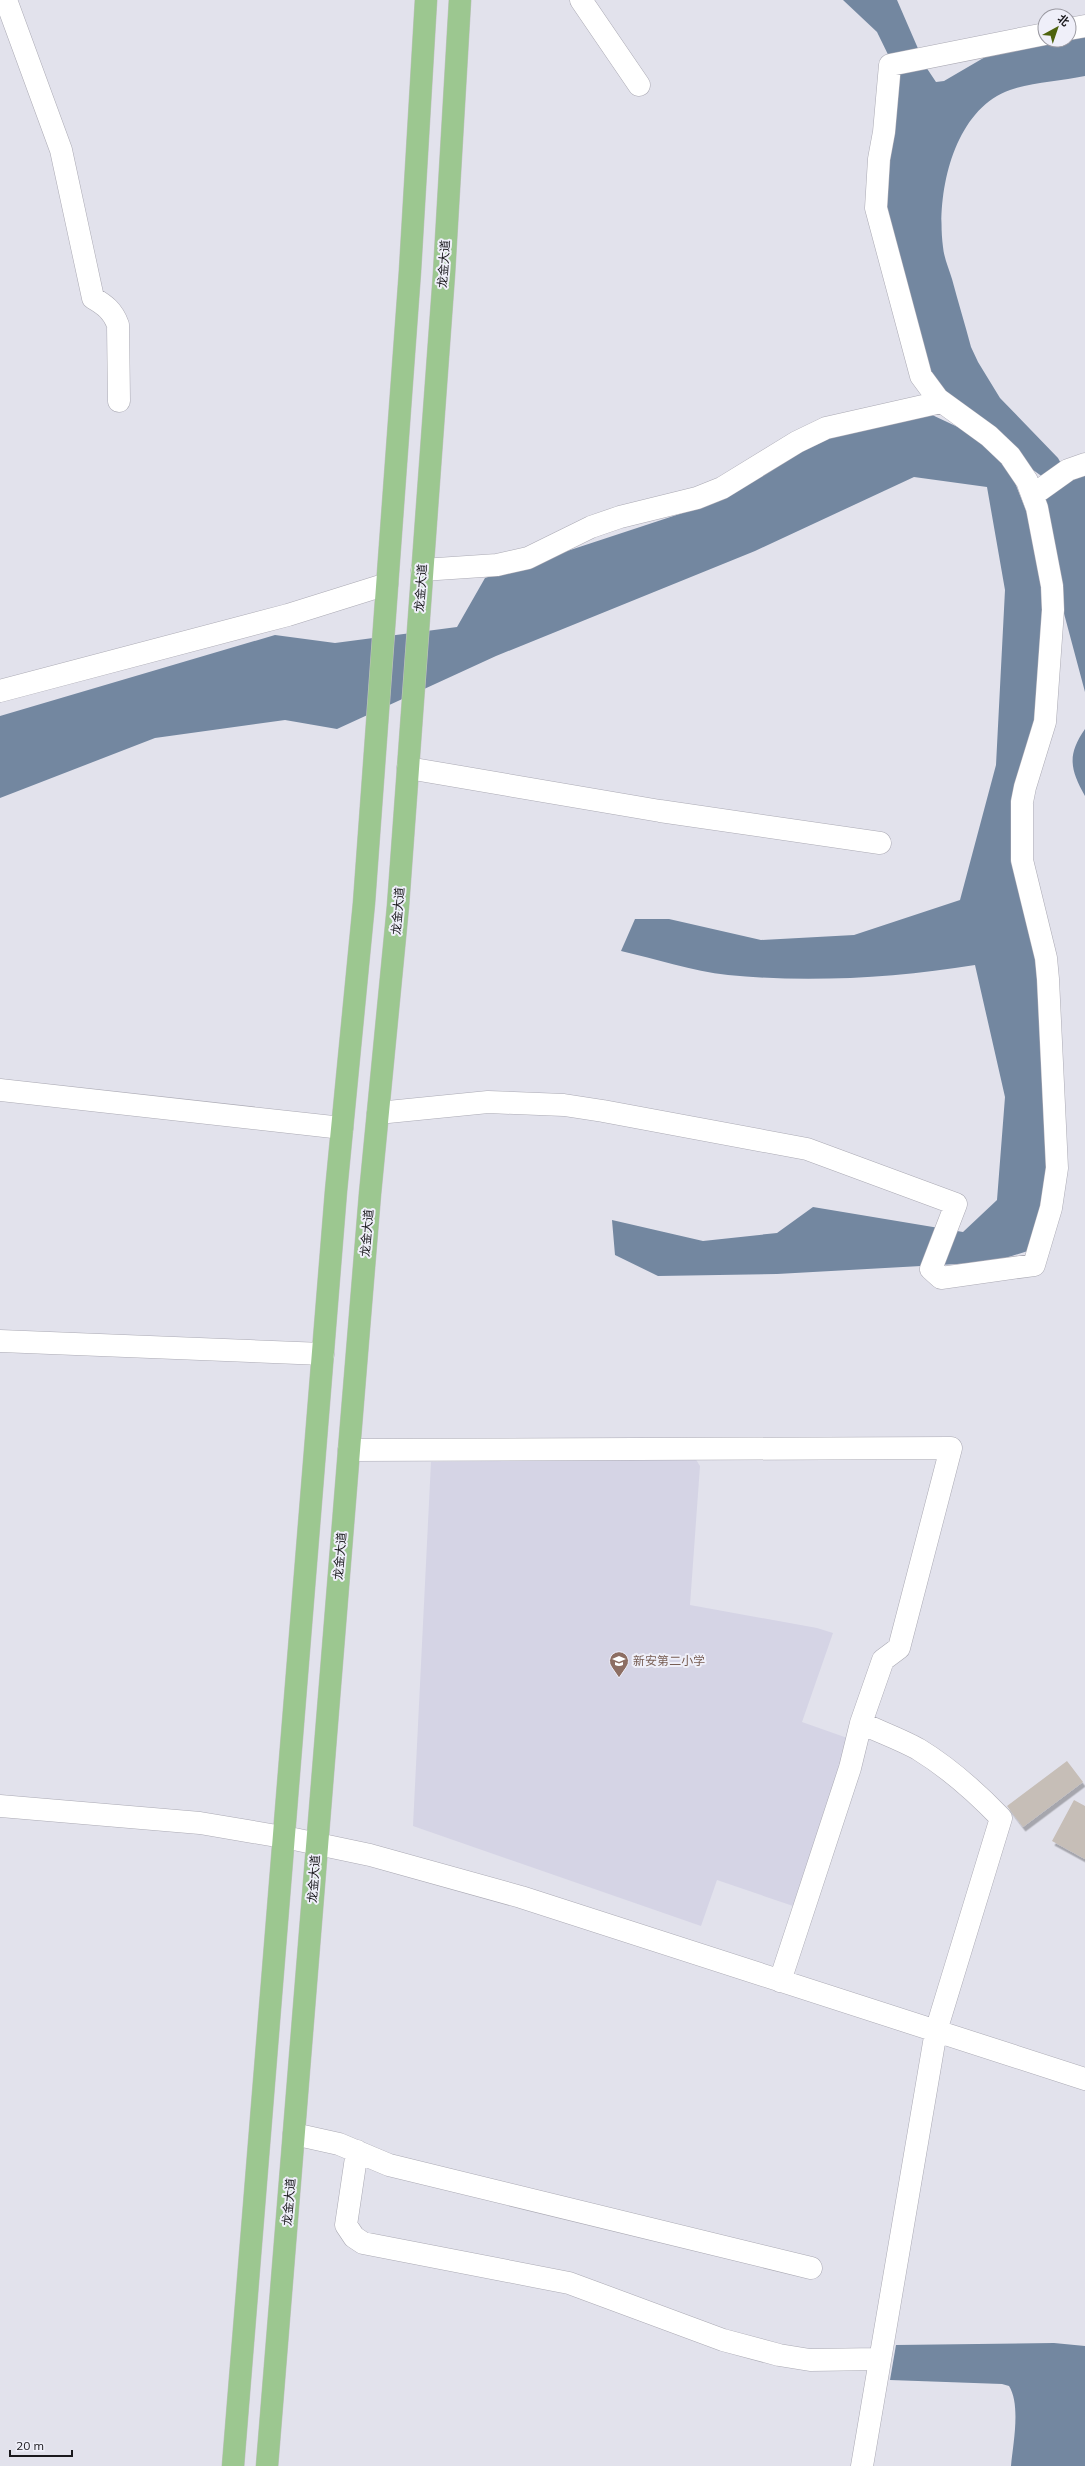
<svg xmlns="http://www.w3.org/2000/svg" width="1085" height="2466" viewBox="0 0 1085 2466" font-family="Mulish,'Noto Sans SC',sans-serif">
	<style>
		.built { fill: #d5d4e5 }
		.water { fill: #7387a0 }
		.building { fill: #c6beb7; filter: url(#shadow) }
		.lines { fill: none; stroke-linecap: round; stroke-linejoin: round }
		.minor-casing { stroke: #abaab4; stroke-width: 23 }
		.major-casing { stroke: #c3c3c4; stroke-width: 23 }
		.minor { stroke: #fff; stroke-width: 22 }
		.major { stroke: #9cc790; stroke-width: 22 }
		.labels { text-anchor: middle; stroke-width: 4; stroke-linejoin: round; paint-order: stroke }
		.street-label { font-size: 12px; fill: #1a191d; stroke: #efeff9 }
		.education-label { font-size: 12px; fill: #785e54; stroke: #efeff9; text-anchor: start }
	</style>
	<defs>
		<filter id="shadow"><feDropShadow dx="2.5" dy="4.5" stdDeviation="0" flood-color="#0004"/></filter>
	</defs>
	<rect width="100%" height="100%" fill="#e2e2ec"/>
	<path class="built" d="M695 1458 700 1466 690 1605 817 1628 833 1633 802 1722 853 1740 796 1907 717 1880 701 1926 413 1826 431 1462Z"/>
	<path class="water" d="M843 0H897L926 67 936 82 944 81 992 53 1046 40H1069V35L1085 32V76C1061 81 1033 82 1010 90 953 110 936 194 943 247 944 258 949 269 952 279 958 302 965 324 971 347L978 362 1000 398 1058 458 1064 469 1047 480 1029 467 930 378 883 203 899 77 877 32Z
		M930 414 977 436 1008 465 1027 513 1047 608 1040 713 1018 789 1011 858 1042 970 1049 1176 1031 1250 993 1262 777 1274 658 1276 615 1255 612 1220 703 1241 777 1233 813 1207 963 1232 997 1200 1005 1097 975 965C896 978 807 983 728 975 692 971 656 959 621 951L635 919H669L761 940 854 935 960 900 996 765 1005 590 987 487 914 477 755 551 496 656 337 729 285 720 155 738 0 798V716L275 635 335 643 457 627 485 578 719 501 822 438Z
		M1085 470V692L1062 606 1045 504 1046 497Z
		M1085 729V796C1070 769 1067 755 1085 729Z
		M1054 2343 1085 2346V2466H1011C1013 2444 1021 2405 1009 2386L1002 2384 890 2380 896 2345Z"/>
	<path class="building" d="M1067 1761 1083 1782 1023 1827 1007 1806Z
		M1074 1800 1085 1806V1859L1052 1841Z"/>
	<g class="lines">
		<g class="minor-casing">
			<path id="minor" d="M6 0 61 150 93 298C105 305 113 311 118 325L119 401
				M581 0 639 85
				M1069 29 1085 26
				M1033 495 1068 470 1085 464
				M422 570 497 565 528 558 591 527 620 517 697 498 722 488 797 442 826 428 941 402
				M0 691 288 615 387 584
				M408 768 660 811 880 843
				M0 1090 342 1128
				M378 1113 488 1102 564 1105 603 1111 807 1149 956 1204 931 1269 941 1278 1034 1265 1051 1208 1057 1168 1048 979 1046 958 1022 860V802L1025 787 1045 722 1053 610 1052 586 1037 508 1027 481 1010 456 989 436 938 399 921 376 876 208 879 159 884 132 890 65 1045 34
				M0 1341 323 1354
				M349 1450 951 1448 899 1648 883 1660 861 1723 850 1768 780 1981
				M861 1723C880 1732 900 1739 918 1749 949 1768 976 1792 1001 1818L936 2031 862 2466
				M0 1806 200 1823 294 1839 370 1855 521 1897 1085 2079
				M294 2134 339 2144 389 2165 811 2268
				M357 2151 346 2225 354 2237 363 2243 569 2283 723 2340 779 2355 810 2360 879 2359"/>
		</g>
		<g class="major-casing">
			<path id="major" d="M233 2466 336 1191 364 903 410 271 426 0
				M267 2466 349 1450 370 1194 398 906 444 274 460 0"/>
		</g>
		<use href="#minor" class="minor"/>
		<use href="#major" class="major"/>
	</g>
	<defs>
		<g id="school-pin" transform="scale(1)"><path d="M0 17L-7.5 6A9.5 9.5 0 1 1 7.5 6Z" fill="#8d6e63" stroke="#efeff9"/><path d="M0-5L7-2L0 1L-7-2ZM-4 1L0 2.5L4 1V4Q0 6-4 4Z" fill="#fff"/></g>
	</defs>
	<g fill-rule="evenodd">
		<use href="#school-pin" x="619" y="1661"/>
	</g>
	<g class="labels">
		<g class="street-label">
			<text transform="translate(444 264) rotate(-86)" y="4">龙金大道</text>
			<text transform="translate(421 588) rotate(-86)" y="4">龙金大道</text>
			<text transform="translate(398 911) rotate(-85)" y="4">龙金大道</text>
			<text transform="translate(367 1233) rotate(-85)" y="4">龙金大道</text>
			<text transform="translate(340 1556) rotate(-85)" y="4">龙金大道</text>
			<text transform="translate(314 1879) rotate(-86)" y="4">龙金大道</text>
			<text transform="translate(289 2202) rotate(-85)" y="4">龙金大道</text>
		</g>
		<g class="education-label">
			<text x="633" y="1665">新安第二小学</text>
		</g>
	</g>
	<g transform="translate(1057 28) rotate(40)"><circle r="19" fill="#efeff9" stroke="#9a99a1"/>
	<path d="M0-3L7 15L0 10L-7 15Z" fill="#4e630e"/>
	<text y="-6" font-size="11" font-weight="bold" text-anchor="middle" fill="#1a191d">北</text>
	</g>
	<path d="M10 2450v6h62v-6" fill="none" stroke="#1a191d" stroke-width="2"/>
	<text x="16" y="2450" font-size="12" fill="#1a191d" stroke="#efeff9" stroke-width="3" paint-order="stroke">20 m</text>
</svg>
